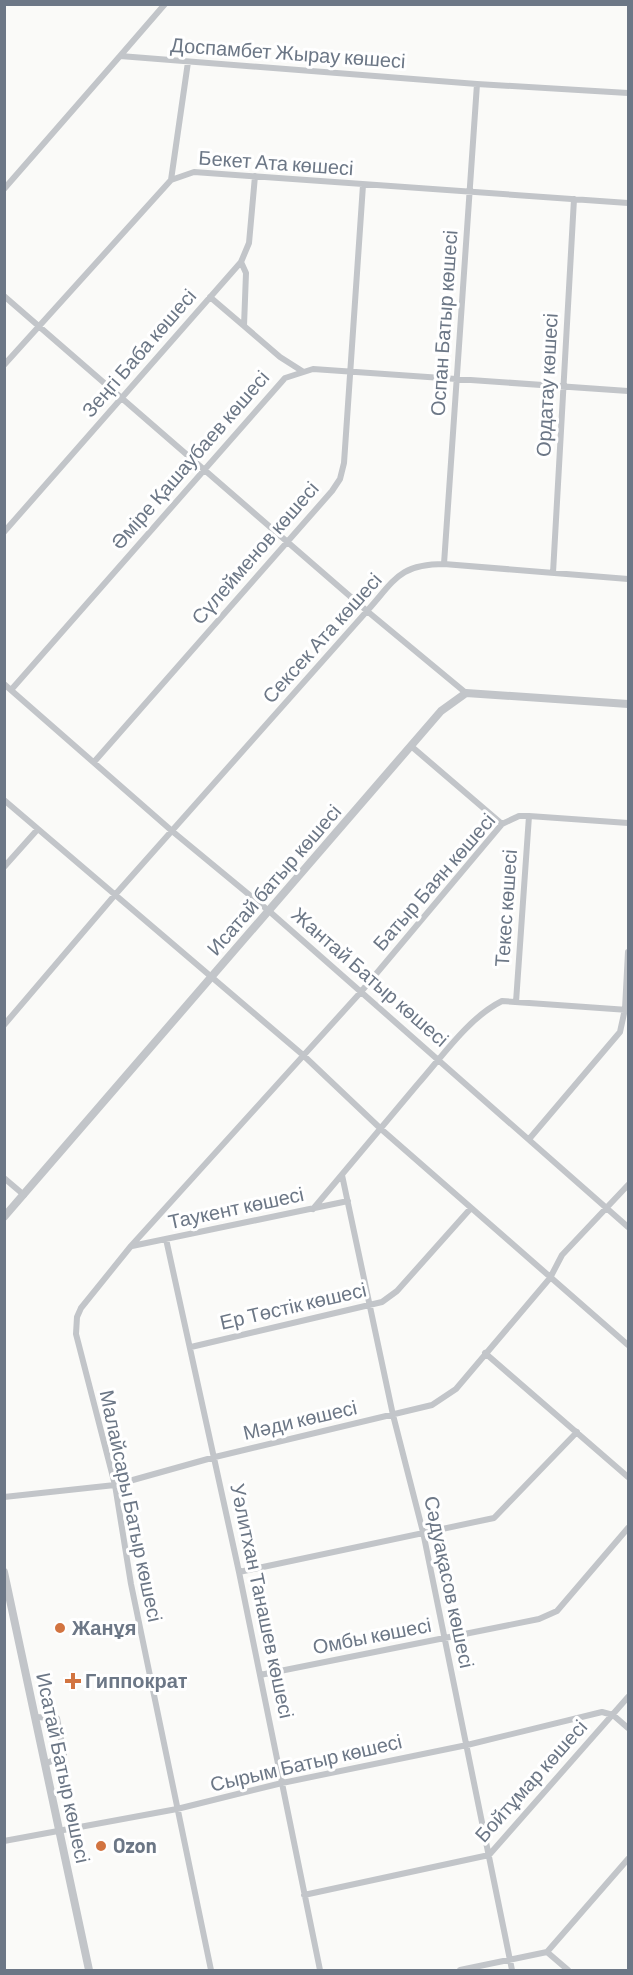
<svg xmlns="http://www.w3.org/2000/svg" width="633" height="1975" viewBox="0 0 633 1975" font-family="Barlow,sans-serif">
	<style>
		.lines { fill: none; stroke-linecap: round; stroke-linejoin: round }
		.minor { stroke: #c2c5c9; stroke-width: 6 }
		.tertiary { stroke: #c2c5c9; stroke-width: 8 }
		.poi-dot { fill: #d27440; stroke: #fff; stroke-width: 2 }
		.labels { text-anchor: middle; stroke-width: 6; stroke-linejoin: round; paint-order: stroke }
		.street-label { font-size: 20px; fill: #6c7786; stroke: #fff }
		.poi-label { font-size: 20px; font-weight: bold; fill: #6c7786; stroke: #fff; text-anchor: start }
	</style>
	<rect width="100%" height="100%" fill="#fafaf8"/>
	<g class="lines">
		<path class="minor" d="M120 56 165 4
			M171 180 188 62
			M4 189 120 56 477 84 628 93
			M241 262 246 273 244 326 280 357 302 371
			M4 296 367 611 466 693
			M210 297 244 326
			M4 365 171 180 194 172 628 203
			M4 532 241 262 249 243 255 176
			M444 564 477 84
			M553 573 574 199
			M4 684 172 831 269 911 628 1227
			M11 690 285 378 313 369 628 391
			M411 746 502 824
			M94 762 332 491 340 479 344 463 363 185
			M4 800 303 1055 381 1129 628 1345
			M4 867 37 830
			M516 1002 529 816
			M4 1025 114 896 367 611C395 580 399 564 444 564L628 579
			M530 1138 620 1032 625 1009 628 952
			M342 1175 393 1415 423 1532 512 1970
			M4 1178 24 1195
			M313 1209C348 1167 383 1126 417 1085 442 1057 468 1018 502 1001L628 1010
			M166 1239 239 1572 320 1970
			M132 1246 348 1201
			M191 1347 382 1302 397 1291 471 1208
			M485 1353 628 1477
			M4 1497 115 1485 215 1457 432 1405 456 1389 550 1278 562 1255 628 1185
			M239 1572 494 1518 577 1432
			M260 1675 539 1619 557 1611 628 1528
			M35 1717 57 1718 64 1755 45 1764
			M4 1841 177 1809 282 1783 467 1745 602 1712 613 1715 628 1728
			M304 1895 489 1855 628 1697
			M547 1952 568 1970
			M211 1970 131 1584 115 1485 76 1334 77 1317 81 1308 131 1246 360 993 502 824 519 816H529L628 823
			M460 1970 547 1952 628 1859"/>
		<path class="tertiary" d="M4 1217 441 711 466 693 628 704
			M4 1572 89 1970"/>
	</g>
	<g class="poi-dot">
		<circle cx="60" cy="1628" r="6"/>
		<path d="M70 1672h6v6h6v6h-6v6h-6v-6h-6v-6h6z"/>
		<circle cx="101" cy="1846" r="6"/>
	</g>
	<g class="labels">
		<g class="street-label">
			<text transform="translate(288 53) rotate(4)" y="7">Доспамбет Жырау көшесі</text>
			<text transform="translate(276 163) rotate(4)" y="7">Бекет Ата көшесі</text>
			<text transform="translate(444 323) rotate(-86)" y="7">Оспан Батыр көшесі</text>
			<text transform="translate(139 353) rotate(-49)" y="7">Зеңгі Баба көшесі</text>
			<text transform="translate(547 385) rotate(-87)" y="7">Ордатау көшесі</text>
			<text transform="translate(190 460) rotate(-49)" y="7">Әміре Қашаубаев көшесі</text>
			<text transform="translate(255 553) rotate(-49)" y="7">Сүлейменов көшесі</text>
			<text transform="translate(322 638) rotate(-48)" y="7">Сексек Ата көшесі</text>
			<text transform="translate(274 880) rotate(-49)" y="7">Исатай батыр көшесі</text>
			<text transform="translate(434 882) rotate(-49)" y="7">Батыр Баян көшесі</text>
			<text transform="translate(506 908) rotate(-86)" y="7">Текес көшесі</text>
			<text transform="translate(370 977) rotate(41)" y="7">Жантай Батыр көшесі</text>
			<text transform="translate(236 1208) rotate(-12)" y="7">Таукент көшесі</text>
			<text transform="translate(293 1306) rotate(-13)" y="7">Ер Төстік көшесі</text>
			<text transform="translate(300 1420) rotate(-13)" y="7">Мәди көшесі</text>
			<text transform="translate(131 1506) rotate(78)" y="7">Малайсары Батыр көшесі</text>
			<text transform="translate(449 1582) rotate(78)" y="7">Сәдуақасов көшесі</text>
			<text transform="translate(262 1601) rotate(78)" y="7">Уәлитхан Танашев көшесі</text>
			<text transform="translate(372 1636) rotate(-11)" y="7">Омбы көшесі</text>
			<text transform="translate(306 1763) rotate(-13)" y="7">Сырым Батыр көшесі</text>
			<text transform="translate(63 1768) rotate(78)" y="7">Исатай Батыр көшесі</text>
			<text transform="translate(531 1781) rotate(-48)" y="7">Бойтұмар көшесі</text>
		</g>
		<g class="poi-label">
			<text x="72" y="1635">Жанұя</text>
			<text x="85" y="1688">Гиппократ</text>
			<text x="113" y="1853">Ozon</text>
		</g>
	</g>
	<rect width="633" height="1975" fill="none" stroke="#6c7786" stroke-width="12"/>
</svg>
